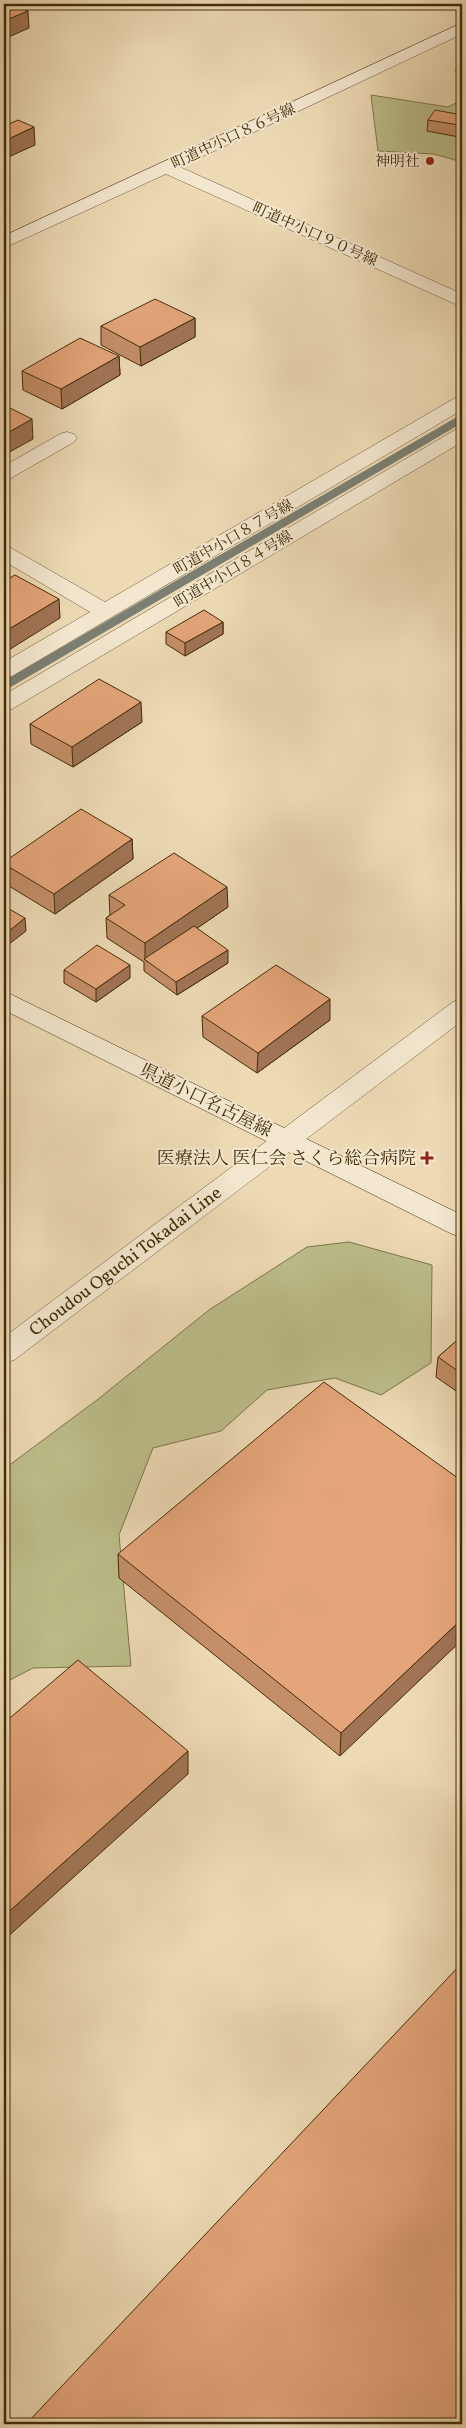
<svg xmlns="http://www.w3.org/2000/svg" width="466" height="2428" viewBox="0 0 466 2428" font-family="Vollkorn,'Noto Serif JP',serif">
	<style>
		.green { fill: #bcbe8b; stroke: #80754a }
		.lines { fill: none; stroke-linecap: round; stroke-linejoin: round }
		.stream { fill: #7b7f73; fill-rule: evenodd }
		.minor-casing { stroke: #6e5834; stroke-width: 1 }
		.tertiary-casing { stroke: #6e5834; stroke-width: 1 }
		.secondary-casing { stroke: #442c09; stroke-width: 1 }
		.minor { fill: #f3e7cf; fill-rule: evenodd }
		.tertiary { fill: #f3e7cf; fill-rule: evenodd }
		.secondary { fill: #f3e7cf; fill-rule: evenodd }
		.wall { fill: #c48e69; stroke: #442c09 }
		.shaded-wall { fill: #a07455; stroke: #442c09 }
		.building { fill: #e4a57a; stroke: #442c09 }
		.poi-dot { fill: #8f2418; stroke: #f3e7cf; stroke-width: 2 }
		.labels { text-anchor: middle; stroke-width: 4; stroke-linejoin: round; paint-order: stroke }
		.far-street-label { font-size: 15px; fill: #442c09; stroke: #f3e7cf }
		.far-poi-label { font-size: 15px; fill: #442c09; stroke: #f3e7cf; text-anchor: end }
		.street-label { font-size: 18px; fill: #442c09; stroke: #f3e7cf }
		.poi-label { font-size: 18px; fill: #442c09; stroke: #f3e7cf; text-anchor: end }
	</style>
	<rect width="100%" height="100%" fill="#eddab5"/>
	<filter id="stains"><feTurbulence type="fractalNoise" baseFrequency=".004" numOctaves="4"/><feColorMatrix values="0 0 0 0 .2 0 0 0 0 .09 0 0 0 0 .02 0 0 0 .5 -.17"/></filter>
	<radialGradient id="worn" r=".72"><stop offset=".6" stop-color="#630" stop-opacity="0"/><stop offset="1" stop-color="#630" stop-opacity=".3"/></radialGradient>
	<path class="green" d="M371 95 448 107 462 100V162L434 154 378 151Z
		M349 1242 432 1265 431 1363 381 1395 335 1378 267 1390 221 1431 153 1448 119 1535 131 1666 33 1668 4 1683V1469L97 1400 209 1310 307 1247Z"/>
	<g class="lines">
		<path class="stream" d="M462 414V423L4 691V681Z"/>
		<g class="minor-casing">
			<path id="minor" d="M462 23V34L180 167 462 294V307L166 174 4 248V236Z
				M462 396V410L12 676 4 678V662L90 612 4 561V546L11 548 105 602 455 398Z
				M462 428V442L12 709 4 711V695L455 430Z
				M67 432 74 434 77 438 74 442 11 478 4 480V466L60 434Z"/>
		</g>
		<g class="tertiary-casing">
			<path id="tertiary" d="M462 999V1021L14 1360 4 1363V1337L453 1002Z"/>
		</g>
		<g class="secondary-casing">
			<path id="secondary" d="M4 991 462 1215V1237L452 1234 4 1010Z"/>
		</g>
		<use href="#minor" class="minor"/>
		<use href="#tertiary" class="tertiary"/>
		<use href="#secondary" class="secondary"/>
	</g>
	<path class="wall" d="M462 51V73L456 71 458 53Z
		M462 115 459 137 427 131 428 120Z
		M195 318V337L141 366 101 345V326Z
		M119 356 120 375 62 409 23 390 22 371Z
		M223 622V634L185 656 166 644V632Z
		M142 722 73 767 31 744 30 724Z
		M132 839 133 859 55 914 4 883V862Z
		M109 895 228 907 197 928 228 963 177 995 144 971V962L107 938 106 918 110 915Z
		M64 970 130 978 96 1002 64 983Z
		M202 1016 330 1020 257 1073 203 1037Z
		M462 1336V1395L436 1377 438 1357Z
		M462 1481 340 1756 119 1578 118 1554Z"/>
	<path class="shaded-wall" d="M28 11 29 28 4 39V21Z
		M462 122V132L459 137V125Z
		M34 127 35 145 4 159V141Z
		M195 318V337L141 366 140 347Z
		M119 356 120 375 62 409 61 389Z
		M32 419 33 439 4 455V435Z
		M4 539H5L6 558 4 560Z
		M59 599 60 618 4 653V632Z
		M223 622V634L185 656V643Z
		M141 702 142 722 73 767 72 747Z
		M132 839 133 859 55 914 54 894Z
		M227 887 228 907 148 962 145 960V943Z
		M25 918 26 931 4 948V935Z
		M228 950V963L177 995 176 982Z
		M130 965V978L96 1002V989Z
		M330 999V1020L257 1073 258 1053Z
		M462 1619V1640L340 1756 341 1733Z
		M188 1751V1774L4 1940V1916Z"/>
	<path class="building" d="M4 4H12L28 11 4 21Z
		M462 51V55L458 53Z
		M435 110 462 115V122L459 125 428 120Z
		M18 120 34 127 4 141V126Z
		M155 299 195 318 140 347 101 326Z
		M80 338 119 356 61 389 22 371Z
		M4 405 32 419 4 435Z
		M15 575 59 599 4 632V581Z
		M204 610 223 622 185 643 166 632Z
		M99 679 141 702 72 747 30 724Z
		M81 809 132 839 54 894 4 864V862Z
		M174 853 227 887 145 943 106 918 125 905 109 895Z
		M4 906 25 918 4 935Z
		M194 926 228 950 176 982 144 959Z
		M97 945 130 965 96 989 64 970Z
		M276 965 330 999 258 1053 202 1016Z
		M462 1336V1374L438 1357Z
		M324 1382 462 1481V1619L341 1733 118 1554Z
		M78 1660 188 1751 4 1916V1723Z
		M462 1963V2424H26Z"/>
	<g class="poi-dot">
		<circle cx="430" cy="161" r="5"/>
		<path d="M424.5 1150.5h5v5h5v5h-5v5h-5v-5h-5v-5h5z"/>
	</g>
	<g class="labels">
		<g class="far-street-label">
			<text transform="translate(233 136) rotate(-25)" y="5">町道中小口８６号線</text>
			<text transform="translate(315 234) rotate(24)" y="5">町道中小口９０号線</text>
			<text transform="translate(233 537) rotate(-30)" y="5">町道中小口８７号線</text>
			<text transform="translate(233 569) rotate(-31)" y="5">町道中小口８４号線</text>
		</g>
		<g class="far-poi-label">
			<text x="420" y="166">神明社</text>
		</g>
		<g class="street-label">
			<text transform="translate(206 1100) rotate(26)" y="6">県道小口名古屋線</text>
			<text transform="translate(125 1261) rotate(-37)" y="6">Choudou Oguchi Tokadai Line</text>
		</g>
		<g class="poi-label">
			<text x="416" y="1164">医療法人 医仁会 さくら総合病院</text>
		</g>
	</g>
	<rect width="466" height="2428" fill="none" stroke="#eddab5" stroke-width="20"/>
	<rect x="5" y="5" width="456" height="2418" fill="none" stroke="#442c09" stroke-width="2.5"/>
	<rect x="10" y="10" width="446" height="2408" fill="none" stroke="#442c09"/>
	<rect width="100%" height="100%" filter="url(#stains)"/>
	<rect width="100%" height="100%" fill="url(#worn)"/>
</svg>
